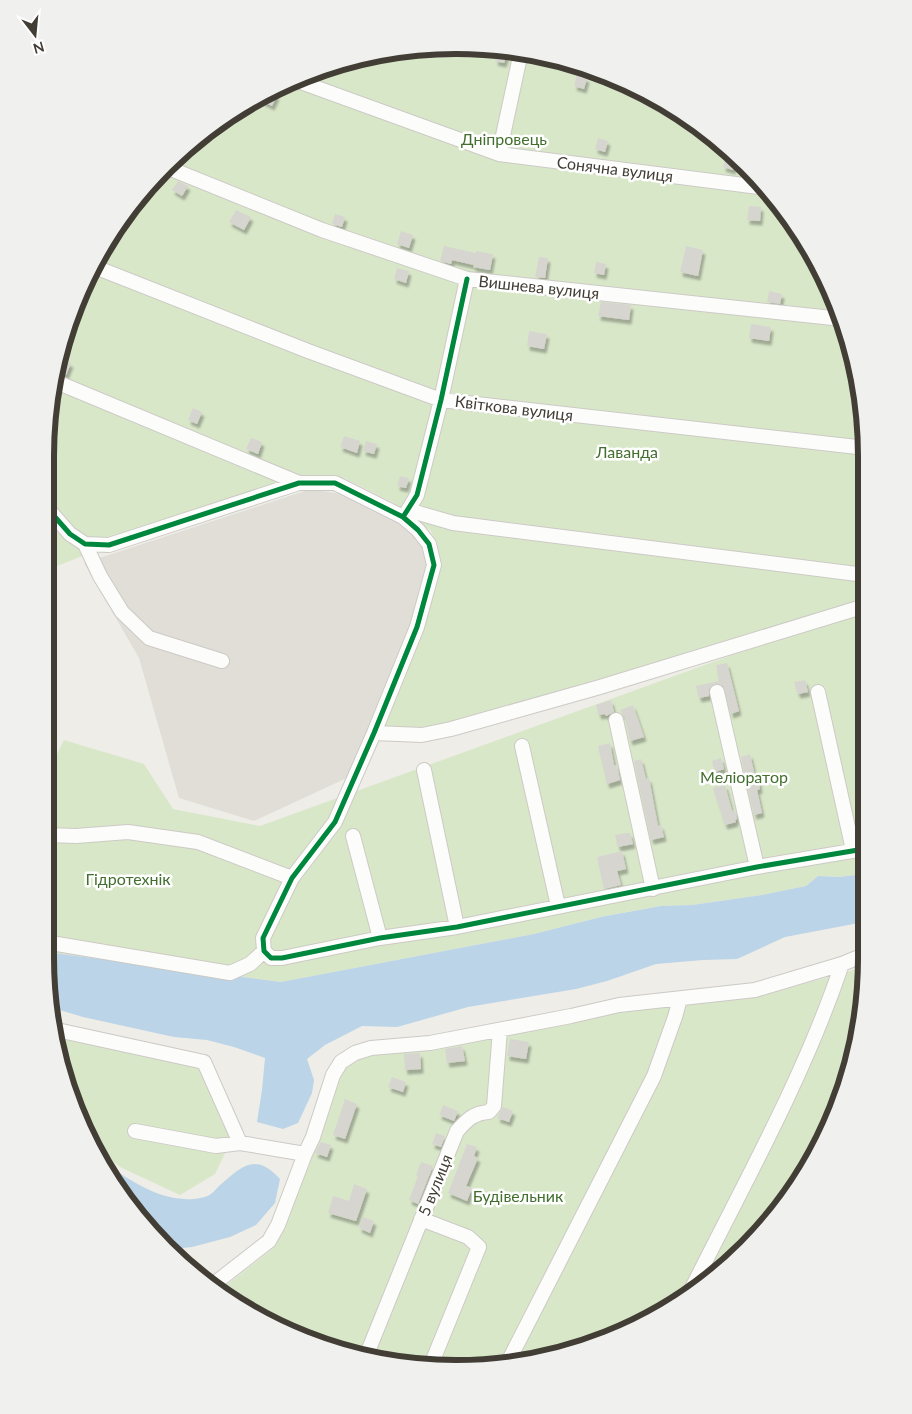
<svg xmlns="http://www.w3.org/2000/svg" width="912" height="1414" viewBox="0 0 912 1414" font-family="Lato,sans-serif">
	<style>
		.industrial { fill: #e1ded8 }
		.green { fill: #d9e7c9 }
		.water { fill: #bbd4e8 }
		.building { fill: #d7d5d0; filter: url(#shadow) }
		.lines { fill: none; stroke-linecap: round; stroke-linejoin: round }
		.minor-casing { stroke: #cccac5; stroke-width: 16 }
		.minor { stroke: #fcfcfb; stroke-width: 14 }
		.cycleway-casing { stroke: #fff; stroke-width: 8 }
		.cycleway { stroke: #00873e; stroke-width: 5 }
		.labels { text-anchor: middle; stroke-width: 5; stroke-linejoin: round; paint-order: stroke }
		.park-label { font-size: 16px; fill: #426f2d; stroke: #fff }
		.street-label { font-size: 16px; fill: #423e35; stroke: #fff }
		.rim { fill: none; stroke: #423e35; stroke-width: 6 }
	</style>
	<defs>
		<filter id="shadow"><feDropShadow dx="2.5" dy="4.5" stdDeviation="1" flood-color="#0004"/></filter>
	</defs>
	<rect width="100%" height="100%" fill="#eeede7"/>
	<path class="industrial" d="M311 489 341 494 398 523 412 532 425 546 428 563 411 628 349 777 254 821 179 798 139 658 84 563Z"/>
	<path class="green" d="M483 46 563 59 638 88 706 130 765 185 824 274 853 349 866 429 865 602 433 729 383 727 396 700 429 613 441 559 431 531 394 503 344 478 305 477 181 517 47 570 48 403 76 298 130 206 185 147 251 100 324 67 403 48Z
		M865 607 864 874 839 877 818 876 806 886 762 895 692 905 661 906 601 917 534 934 281 982 45 952 46 759 54 760 64 740 144 764 173 809 260 826Z
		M864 967V1011L836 1116 782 1208 684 1300 563 1355 456 1369 324 1347 219 1291 271 1250 326 1121 333 1091 347 1061 374 1052 588 1016 760 996Z
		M58 1038 83 1042 202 1068 233 1137 215 1174 180 1195 122 1168 96 1150 67 1090Z"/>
	<path class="water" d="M864 874V922L785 937 737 959 703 960 656 964 607 981 576 989 468 1007 397 1027 362 1026 325 1045 307 1059 314 1080 312 1093 298 1123 283 1129 257 1122 262 1090 265 1058 234 1047 207 1040 174 1037 83 1017 53 1008 45 958V952L281 982 534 934 601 917 661 906 692 905 762 895 806 886 818 876 839 877Z
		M101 1160C125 1177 154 1198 185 1199 191 1200 202 1198 208 1196 212 1194 216 1189 219 1186 241 1167 255 1151 280 1179L275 1203 256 1225 230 1237 192 1247 173 1249 114 1187Z"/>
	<path class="building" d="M498 50 507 53 504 63 495 61Z
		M577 75 587 78 584 89 574 86Z
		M269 92 277 95 272 106 262 101 265 93Z
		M598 138 608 141 605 152 595 149Z
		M726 156 736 159 733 170 723 167Z
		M178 181 188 186 182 196 172 190Z
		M749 206 761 207 760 221 747 220Z
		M236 210 251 217 244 230 229 222Z
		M335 214 345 217 342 227 332 224Z
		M401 231 413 235 409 248 397 244Z
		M444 246 476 253V251L493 254 490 270 473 267 474 265 452 260 451 264 440 261Z
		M686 246 703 250 698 276 680 272Z
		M539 257 548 258 545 278 535 277Z
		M596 262 606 264 604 275 594 273Z
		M397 268 409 271 406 283 394 279Z
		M769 291 782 294 780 304 767 302Z
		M601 302 631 305 629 320 598 316Z
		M751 324 771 327 769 341 749 338Z
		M529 331 547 334 544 349 527 346Z
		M60 359 71 363 66 375 57 371Z
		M193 408 202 412 197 424 188 420Z
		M344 436 360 441 357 453 340 447Z
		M251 438 262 442 258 454 246 449Z
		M366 441 377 444 374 454 363 451Z
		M400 476 409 478 406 488 397 486Z
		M727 663 739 711 731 714 723 686 715 684 709 689V696L699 698 696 686 719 681 716 665Z
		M805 680 808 692 798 694 794 682Z
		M611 700 614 712 606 716 605 714 599 715 596 705Z
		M633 705 644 737 630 741 625 718 620 710Z
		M610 743 614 765 617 766 620 780 607 784 598 746Z
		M750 754 755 776H758L760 789 757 790 762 813 754 815 741 757Z
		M721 758 724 769 715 772 712 761Z
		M641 759 646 779 649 778 658 826 661 825 664 837 651 840 634 761Z
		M725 785 732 811 735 810 737 819 735 820 736 822 725 825 713 788Z
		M626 833H630L633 844 618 847 615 835Z
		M622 851 626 869 617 871 621 885 604 889 597 857Z
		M510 1039 529 1042 526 1059 507 1056Z
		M462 1046 465 1061 447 1063 445 1049Z
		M420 1053 421 1069 405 1070 404 1054Z
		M392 1077 406 1082 403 1092 388 1087Z
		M345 1099 357 1104 345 1139 333 1135Z
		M443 1105 458 1111 454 1121 439 1115Z
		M503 1107 513 1111 509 1122 497 1118Z
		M436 1133 445 1136 441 1147 432 1144Z
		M321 1142 331 1145 327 1157 315 1153Z
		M467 1144 477 1147 474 1156 478 1158 466 1186 472 1188 467 1201 448 1193Z
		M421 1162 433 1166 418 1204 409 1200 418 1176 416 1175Z
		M354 1184 367 1189 356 1221 328 1213 333 1196 349 1201Z
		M363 1217 374 1221 370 1233 359 1228Z"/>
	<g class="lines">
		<g class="minor-casing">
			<path id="minor" d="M295 80 499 154 767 188
				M499 154 521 52
				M166 167 322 230 467 279 842 319
				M95 267 308 351 441 400 866 448
				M54 381 299 483
				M48 509 70 534 85 544 109 545 299 483H335L403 517 418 530 429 544 434 565 417 627 374 733 335 822 292 878 263 938 264 951 271 958H282L380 938 457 927 757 867 864 849
				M408 510 453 523 865 575
				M404 517 417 495 441 400 467 279
				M85 544 100 576 122 612 149 638 222 661
				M717 692 757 867
				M818 692 853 850
				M616 720 653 889
				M374 733 422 735 451 729 600 687 865 606
				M522 746 558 906
				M424 770 457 927
				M46 835 76 836 128 832 198 842 292 878
				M353 836 380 938
				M45 942 230 973 250 964 264 951
				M57 1030 204 1062 240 1143
				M135 1131 216 1146 240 1143 305 1154
				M421 1219 468 1237 479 1247 431 1365
				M210 1287 269 1241 278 1225 305 1154 313 1137 333 1075 341 1062 355 1053 371 1048 430 1043 571 1016 619 1005 755 990 842 964 864 955
				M688 1296C742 1187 803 1080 842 964
				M367 1354 457 1131C467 1120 473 1113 489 1112L494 1106 500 1030
				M508 1362 654 1076 675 1017 680 999"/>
		</g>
		<use href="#minor" class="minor"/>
		<g class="cycleway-casing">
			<path id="cycleway" d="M48 509 70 534 85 544 109 545 299 483H335L403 517 418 530 429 544 434 565 417 627 374 733 335 822 292 878 263 938 264 951 271 958H282L380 938 457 927 757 867 864 849
				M403 517 417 495 441 400 467 279"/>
		</g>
		<use href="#cycleway" class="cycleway"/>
	</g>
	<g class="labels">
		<g class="park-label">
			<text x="504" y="145">Дніпровець</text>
			<text x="627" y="458">Лаванда</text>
			<text x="744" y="783">Меліоратор</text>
			<text x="128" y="885">Гідротехнік</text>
			<text x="518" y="1202">Будівельник</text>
		</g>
		<g class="street-label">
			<text transform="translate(615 169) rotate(7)" y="6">Сонячна вулиця</text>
			<text transform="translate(539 287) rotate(6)" y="6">Вишнева вулиця</text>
			<text transform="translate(514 408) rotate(7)" y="6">Квіткова вулиця</text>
			<text transform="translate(435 1185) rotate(-68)" y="6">5 вулиця</text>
		</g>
	</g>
	<path d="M0 0H912V1414H0ZM456 54H456A402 402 0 0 1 858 456V958A402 402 0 0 1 456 1360H456A402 402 0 0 1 54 958V456A402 402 0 0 1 456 54Z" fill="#f0f0ef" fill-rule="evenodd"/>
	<path class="rim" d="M456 54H456A402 402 0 0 1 858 456V958A402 402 0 0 1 456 1360H456A402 402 0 0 1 54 958V456A402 402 0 0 1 456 54Z"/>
	<g transform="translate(35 35) rotate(164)" stroke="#ffffff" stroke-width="4" paint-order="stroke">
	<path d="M0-4L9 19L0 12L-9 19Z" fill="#423e35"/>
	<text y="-8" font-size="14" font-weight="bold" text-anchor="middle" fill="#423e35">N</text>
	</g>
</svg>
